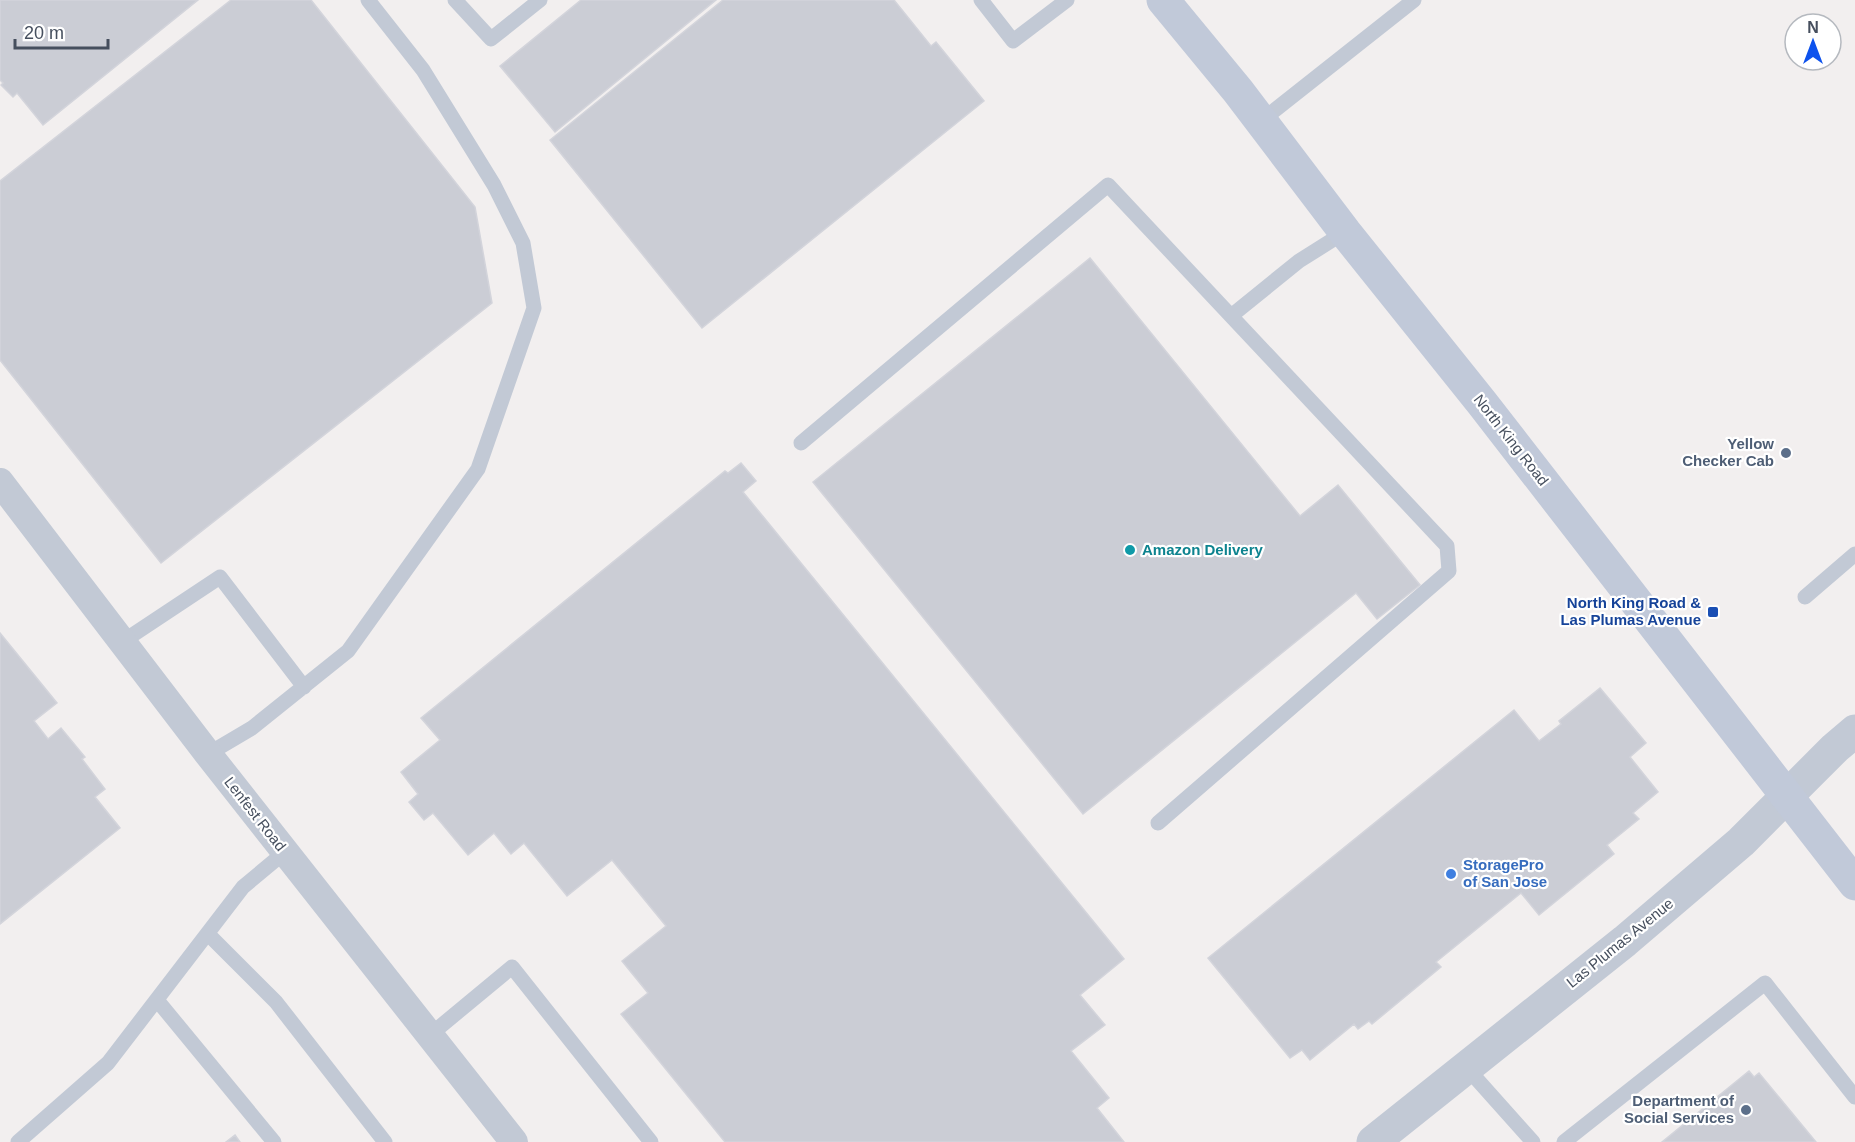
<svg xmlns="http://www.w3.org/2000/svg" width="1855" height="1142" viewBox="0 0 1855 1142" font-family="Helvetica,sans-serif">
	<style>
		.building { fill: #cbcdd5; stroke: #d3d4db; stroke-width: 1.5 }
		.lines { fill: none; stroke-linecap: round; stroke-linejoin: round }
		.service { stroke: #c2c9d5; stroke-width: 15 }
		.minor { stroke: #c2c9d5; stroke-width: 28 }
		.tertiary { stroke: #c2c9d5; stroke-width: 33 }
		.secondary { stroke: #c1c9d9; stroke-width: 33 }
		.service-dot { fill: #5c6f8a; stroke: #fff; stroke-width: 2 }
		.culture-dot { fill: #0f9aa8; stroke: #fff; stroke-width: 2 }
		.transit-dot { fill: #1a4fb4; stroke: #fff; stroke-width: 2 }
		.shop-dot { fill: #3f7fe0; stroke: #fff; stroke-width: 2 }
		.labels { text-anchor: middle; stroke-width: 4.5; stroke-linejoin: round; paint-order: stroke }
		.street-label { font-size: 15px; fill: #464f5e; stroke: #fff }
		.service-label { font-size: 15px; font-weight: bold; fill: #4e5e75; stroke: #fff; text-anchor: end }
		.culture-label { font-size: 15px; font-weight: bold; fill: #0d838f; stroke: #fff; text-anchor: start }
		.transit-label { font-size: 15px; font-weight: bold; fill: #164399; stroke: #fff; text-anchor: end }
		.shop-label { font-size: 15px; font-weight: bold; fill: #366cbe; stroke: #fff; text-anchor: start }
	</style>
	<rect width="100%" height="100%" fill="#f2efef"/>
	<path class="building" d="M0 0H198L43 125 17 93 13 97 1 85 3 83 0 80Z
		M231 0H311L475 207 492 303 161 563 0 360V181Z
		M581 0H716L555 132 500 66Z
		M723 0H894L931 46 936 42 984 101 702 328 550 140Z
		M1090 258 1300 516 1338 485 1420 585 1377 619 1356 593 1083 814 813 482Z
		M741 463 756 481 743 492 1124 959 1080 995 1105 1025 1071 1051 1109 1098 1097 1108 1124 1142H725L621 1014 648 993 622 961 666 926 612 860 567 896 524 843 511 854 494 833 468 855 433 813 424 820 409 802 418 794 401 772 440 740 421 718 725 471 728 473Z
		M0 633 57 703 34 721 48 739 61 728 85 757 82 759 105 789 95 797 120 828 0 924Z
		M1600 688 1646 743 1630 757 1658 792 1633 813 1639 819 1607 845 1614 854 1539 915 1521 893 1436 962 1441 967 1372 1024 1369 1021 1358 1029 1354 1024 1310 1060 1302 1050 1290 1058 1208 958 1514 710 1539 741 1561 724 1559 721Z
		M1749 1071 1754 1077 1759 1073 1816 1142H1662Z
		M235 1135 240 1142H226Z"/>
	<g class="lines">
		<path class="service" d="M455 0 491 39 540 0
			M981 0 1013 41 1067 0
			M1261 121 1414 0
			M1231 316 1299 261 1345 232
			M801 443 1108 185 1447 546 1449 571 1158 823
			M1805 597 1855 554
			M122 642 220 577 304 687
			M208 754 252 728 348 651 478 469 534 308 523 243 494 185 423 70 368 0
			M208 934 276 1002 385 1142
			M157 1000 274 1142
			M430 1035 512 967 651 1142
			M1466 1067 1533 1142
			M18 1142 108 1063 243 887 285 852
			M1564 1142 1765 983 1855 1097"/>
		<path class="minor" d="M0 482 208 754 514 1142"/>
		<path class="tertiary" d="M1373 1142 1625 941 1741 842 1835 748 1855 731"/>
		<path class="secondary" d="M1163 0 1238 91 1345 232 1482 403 1855 884"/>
	</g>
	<g class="service-dot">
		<circle cx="1786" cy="453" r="6"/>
		<circle cx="1746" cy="1110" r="6"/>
	</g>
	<circle class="culture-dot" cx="1130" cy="550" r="6"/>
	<rect class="transit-dot" x="1707" y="606" width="12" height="12" rx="3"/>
	<circle class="shop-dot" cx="1451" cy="874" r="6"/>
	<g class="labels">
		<g class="street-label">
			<text transform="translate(1511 440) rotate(52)" y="5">North King Road</text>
			<text transform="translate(255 814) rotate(52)" y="5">Lenfest Road</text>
			<text transform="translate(1620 943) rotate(-39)" y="5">Las Plumas Avenue</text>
		</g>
		<g class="service-label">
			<text x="1774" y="449">Yellow<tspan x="1774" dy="17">Checker Cab</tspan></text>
			<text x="1734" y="1106">Department of<tspan x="1734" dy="17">Social Services</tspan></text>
		</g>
		<g class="culture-label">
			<text x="1142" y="555">Amazon Delivery</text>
		</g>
		<g class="transit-label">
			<text x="1701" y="608">North King Road &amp;<tspan x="1701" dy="17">Las Plumas Avenue</tspan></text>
		</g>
		<g class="shop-label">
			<text x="1463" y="870">StoragePro<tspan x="1463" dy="17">of San Jose</tspan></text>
		</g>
	</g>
	<g transform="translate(1813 42)"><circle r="28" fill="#ffffff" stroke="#b5b9bf" stroke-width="1.5"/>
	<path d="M0-4.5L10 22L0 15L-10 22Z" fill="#0d52ed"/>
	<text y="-9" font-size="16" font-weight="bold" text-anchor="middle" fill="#464f5e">N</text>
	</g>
	<path d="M15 39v9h93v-9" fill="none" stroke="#464f5e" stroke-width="3"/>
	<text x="24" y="39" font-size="18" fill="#464f5e" stroke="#ffffff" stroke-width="4.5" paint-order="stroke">20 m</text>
</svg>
